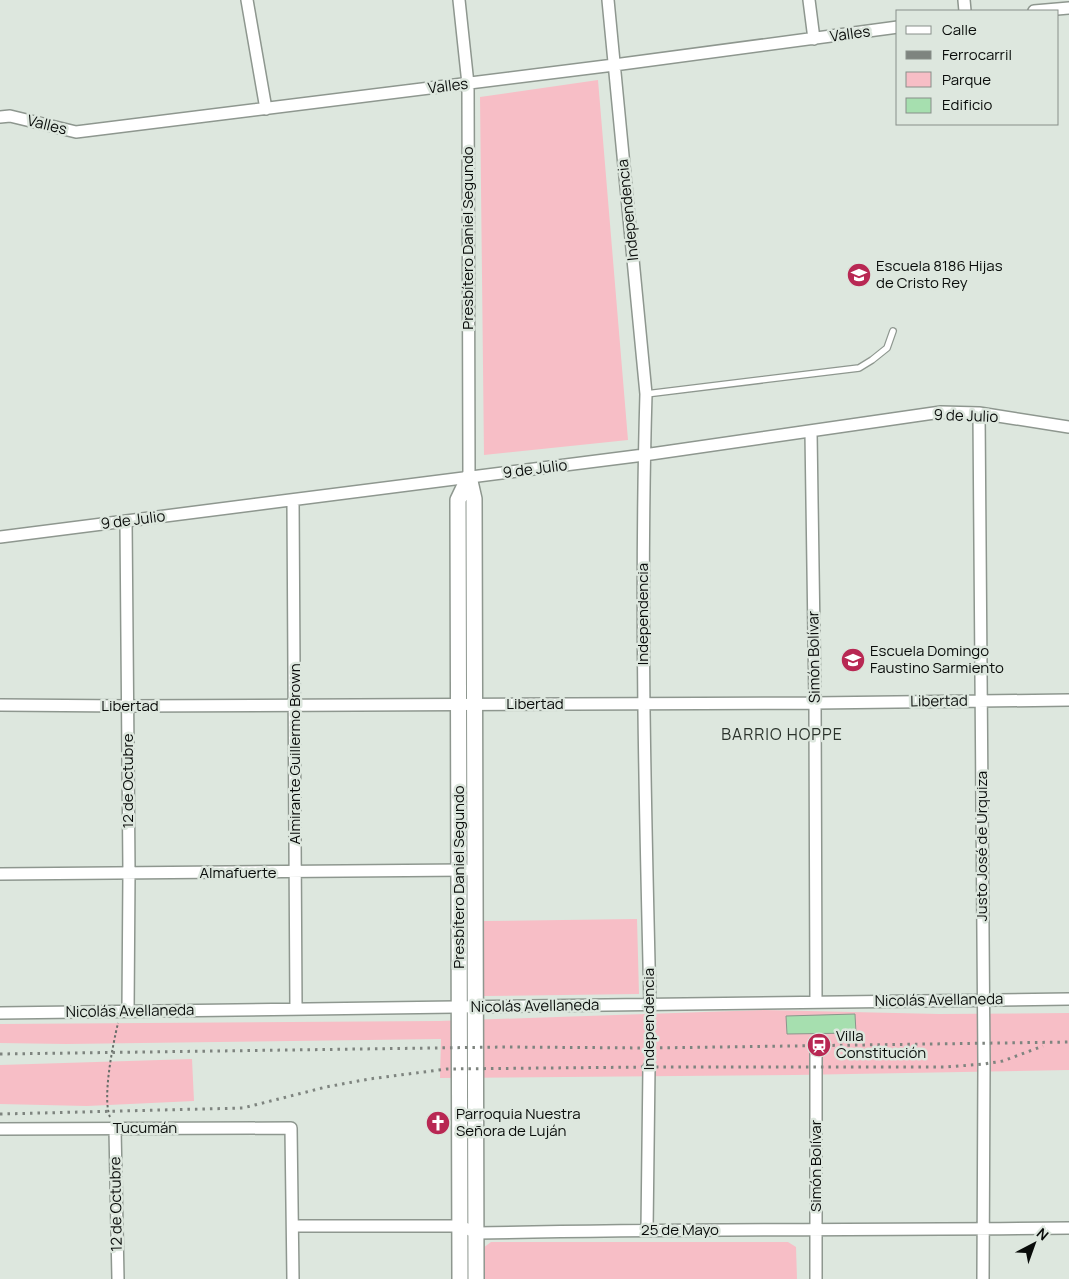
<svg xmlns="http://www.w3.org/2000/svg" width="1069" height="1279" viewBox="0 0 1069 1279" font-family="Manrope,sans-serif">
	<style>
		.green { fill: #f7bec6 }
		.building { fill: #a6dfaf; stroke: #8b958c }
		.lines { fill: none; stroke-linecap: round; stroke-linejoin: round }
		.lane-casing { stroke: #8e978f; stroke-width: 8 }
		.street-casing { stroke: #8e978f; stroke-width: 14 }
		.secondary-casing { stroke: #8e978f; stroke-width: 18 }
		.path { stroke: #696f6a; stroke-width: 2; stroke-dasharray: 2.5 2.5; stroke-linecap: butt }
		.lane { stroke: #fff; stroke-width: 5.5 }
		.street { stroke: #fff; stroke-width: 11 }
		.secondary { stroke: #fff; stroke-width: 15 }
		.rail { stroke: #7e847f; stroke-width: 3; stroke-dasharray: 2.5 5; stroke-linecap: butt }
		.labels { text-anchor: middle; stroke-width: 5; stroke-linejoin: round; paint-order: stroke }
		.street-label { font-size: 15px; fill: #090c0a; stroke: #dde7de }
		.poi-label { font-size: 15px; fill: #090c0a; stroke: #dde7de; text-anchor: start }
		.neighbourhood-label { font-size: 16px; letter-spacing: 1px; fill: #2a322b; stroke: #dde7de }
	</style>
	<rect width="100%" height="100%" fill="#dde7de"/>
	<path class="green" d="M598 80 628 440 484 455 480 97Z
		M637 919 639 994 483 996 482 921Z
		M764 1010 939 1014 1069 1013V1070L795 1075 440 1078 441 1039 66 1044 0 1043V1024L439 1021Z
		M192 1059 194 1101 87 1106 0 1104V1065Z
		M491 1242H788L796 1247 797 1279H483V1248Z"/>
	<path class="building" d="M855 1014 856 1033 787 1034 786 1016Z"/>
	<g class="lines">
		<g class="lane-casing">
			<path id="lane" d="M646 394 859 368 872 360 887 348 893 331"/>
		</g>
		<g class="street-casing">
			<path id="street" d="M247 0 266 109
				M459 0 468 84 469 477
				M608 0 646 394C640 598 645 801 650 1004
				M809 0 814 39
				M964 0 965 11
				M1034 11 1069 8
				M0 117 10 116 76 132 614 65 898 27
				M979 413 984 1064 983 1279
				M811 432 815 703 816 1002
				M293 500 296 1009
				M126 521 129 872 128 1011
				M0 537 644 455 941 412 979 413 1069 427
				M0 705 128 706 815 703 1069 700
				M0 874 466 870
				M0 1013 1069 999
				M816 1053V1279
				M0 1129 291 1128 293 1279
				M115 1129 118 1279
				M293 1226H460L477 1233C674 1229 872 1230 1069 1228
				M647 1230 649 1067"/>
		</g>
		<g class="secondary-casing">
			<path id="secondary" d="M469 477 474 499 476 1279
				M460 1279 458 500 469 477"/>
		</g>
		<path class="path" d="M649 1057 650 1014
			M110 1117C102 1098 113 1044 118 1023"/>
		<use href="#lane" class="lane"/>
		<use href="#street" class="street"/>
		<use href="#secondary" class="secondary"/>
		<path class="rail" d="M0 1054 504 1047 650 1048 1069 1042
			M0 1114 243 1108 326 1087 369 1079 447 1069 649 1067H946L984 1064 1003 1061 1043 1046"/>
	</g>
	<defs>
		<g id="school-disc" transform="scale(1.25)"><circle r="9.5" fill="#b82853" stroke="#dde7de"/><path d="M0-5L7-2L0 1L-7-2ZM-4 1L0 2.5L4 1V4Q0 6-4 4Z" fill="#fff"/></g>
		<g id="station-disc" transform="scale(1.25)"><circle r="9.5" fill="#b82853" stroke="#dde7de"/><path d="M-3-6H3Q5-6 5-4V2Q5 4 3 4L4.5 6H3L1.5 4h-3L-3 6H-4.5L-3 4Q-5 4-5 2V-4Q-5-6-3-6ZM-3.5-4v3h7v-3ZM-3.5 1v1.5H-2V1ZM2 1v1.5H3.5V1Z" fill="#fff"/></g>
		<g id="church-disc" transform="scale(1.25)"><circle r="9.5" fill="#b82853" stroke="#dde7de"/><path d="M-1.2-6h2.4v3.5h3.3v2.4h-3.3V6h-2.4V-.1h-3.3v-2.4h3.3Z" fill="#fff"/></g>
	</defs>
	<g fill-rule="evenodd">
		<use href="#school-disc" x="859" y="275"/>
		<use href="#school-disc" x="853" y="660"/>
		<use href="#station-disc" x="819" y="1045"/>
		<use href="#church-disc" x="438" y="1123"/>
	</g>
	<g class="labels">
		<g class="street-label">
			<text transform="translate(850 34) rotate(-8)" y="5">Valles</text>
			<text transform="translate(448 86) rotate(-7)" y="5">Valles</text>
			<text transform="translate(47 125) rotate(14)" y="5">Valles</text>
			<text transform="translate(628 210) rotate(-96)" y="5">Independencia</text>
			<text transform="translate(468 238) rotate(-90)" y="5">Presbítero Daniel Segundo</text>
			<text transform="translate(966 416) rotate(2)" y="5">9 de Julio</text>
			<text transform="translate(535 469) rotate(-7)" y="5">9 de Julio</text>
			<text transform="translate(133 520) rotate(-7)" y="5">9 de Julio</text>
			<text transform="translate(643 614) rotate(-90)" y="5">Independencia</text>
			<text transform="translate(814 657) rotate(-91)" y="5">Simón Bolívar</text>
			<text transform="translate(939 701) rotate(-1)" y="5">Libertad</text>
			<text x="535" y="709">Libertad</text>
			<text x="130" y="711">Libertad</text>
			<text transform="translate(295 754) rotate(-90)" y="5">Almirante Guillermo Brown</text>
			<text transform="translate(128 781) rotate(-90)" y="5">12 de Octubre</text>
			<text transform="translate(982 846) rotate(-90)" y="5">Justo José de Urquiza</text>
			<text x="238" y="878">Almafuerte</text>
			<text transform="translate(459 877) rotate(-90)" y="5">Presbítero Daniel Segundo</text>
			<text transform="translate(939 1000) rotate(-1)" y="5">Nicolás Avellaneda</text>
			<text transform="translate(535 1006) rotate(-1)" y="5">Nicolás Avellaneda</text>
			<text transform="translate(130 1011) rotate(-1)" y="5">Nicolás Avellaneda</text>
			<text transform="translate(649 1019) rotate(-90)" y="5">Independencia</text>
			<text x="145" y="1133">Tucumán</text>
			<text transform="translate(816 1166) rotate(-90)" y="5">Simón Bolívar</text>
			<text transform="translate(116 1204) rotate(-91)" y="5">12 de Octubre</text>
			<text x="680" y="1235">25 de Mayo</text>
		</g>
		<g class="poi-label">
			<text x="876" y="271">Escuela 8186 Hijas<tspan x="876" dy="17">de Cristo Rey</tspan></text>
			<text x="870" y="656">Escuela Domingo<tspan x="870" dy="17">Faustino Sarmiento</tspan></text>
			<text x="836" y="1041">Villa<tspan x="836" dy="17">Constitución</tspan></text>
			<text x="456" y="1119">Parroquia Nuestra<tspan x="456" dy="17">Señora de Luján</tspan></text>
		</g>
		<g class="neighbourhood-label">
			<text x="782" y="740">BARRIO HOPPE</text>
		</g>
	</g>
	<rect x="896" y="10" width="162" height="115" fill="#dde7de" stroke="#888f89"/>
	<rect x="906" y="26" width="25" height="8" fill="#ffffff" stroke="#888f89"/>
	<text x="942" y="35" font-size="15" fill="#090c0a">Calle</text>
	<rect x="906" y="51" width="25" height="8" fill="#7e847f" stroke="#888f89"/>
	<text x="942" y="60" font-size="15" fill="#090c0a">Ferrocarril</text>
	<rect x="906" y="72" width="25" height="15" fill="#f7bec6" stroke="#888f89"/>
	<text x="942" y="85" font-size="15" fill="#090c0a">Parque</text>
	<rect x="906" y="98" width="25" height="15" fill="#a6dfaf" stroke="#888f89"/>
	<text x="942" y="110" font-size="15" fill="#090c0a">Edificio</text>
	<g transform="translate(1034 1244) rotate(41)" stroke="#dde7de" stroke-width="4" paint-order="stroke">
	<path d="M0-4L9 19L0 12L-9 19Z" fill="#090c0a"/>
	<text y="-8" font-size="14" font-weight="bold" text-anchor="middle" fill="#090c0a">N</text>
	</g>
</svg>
